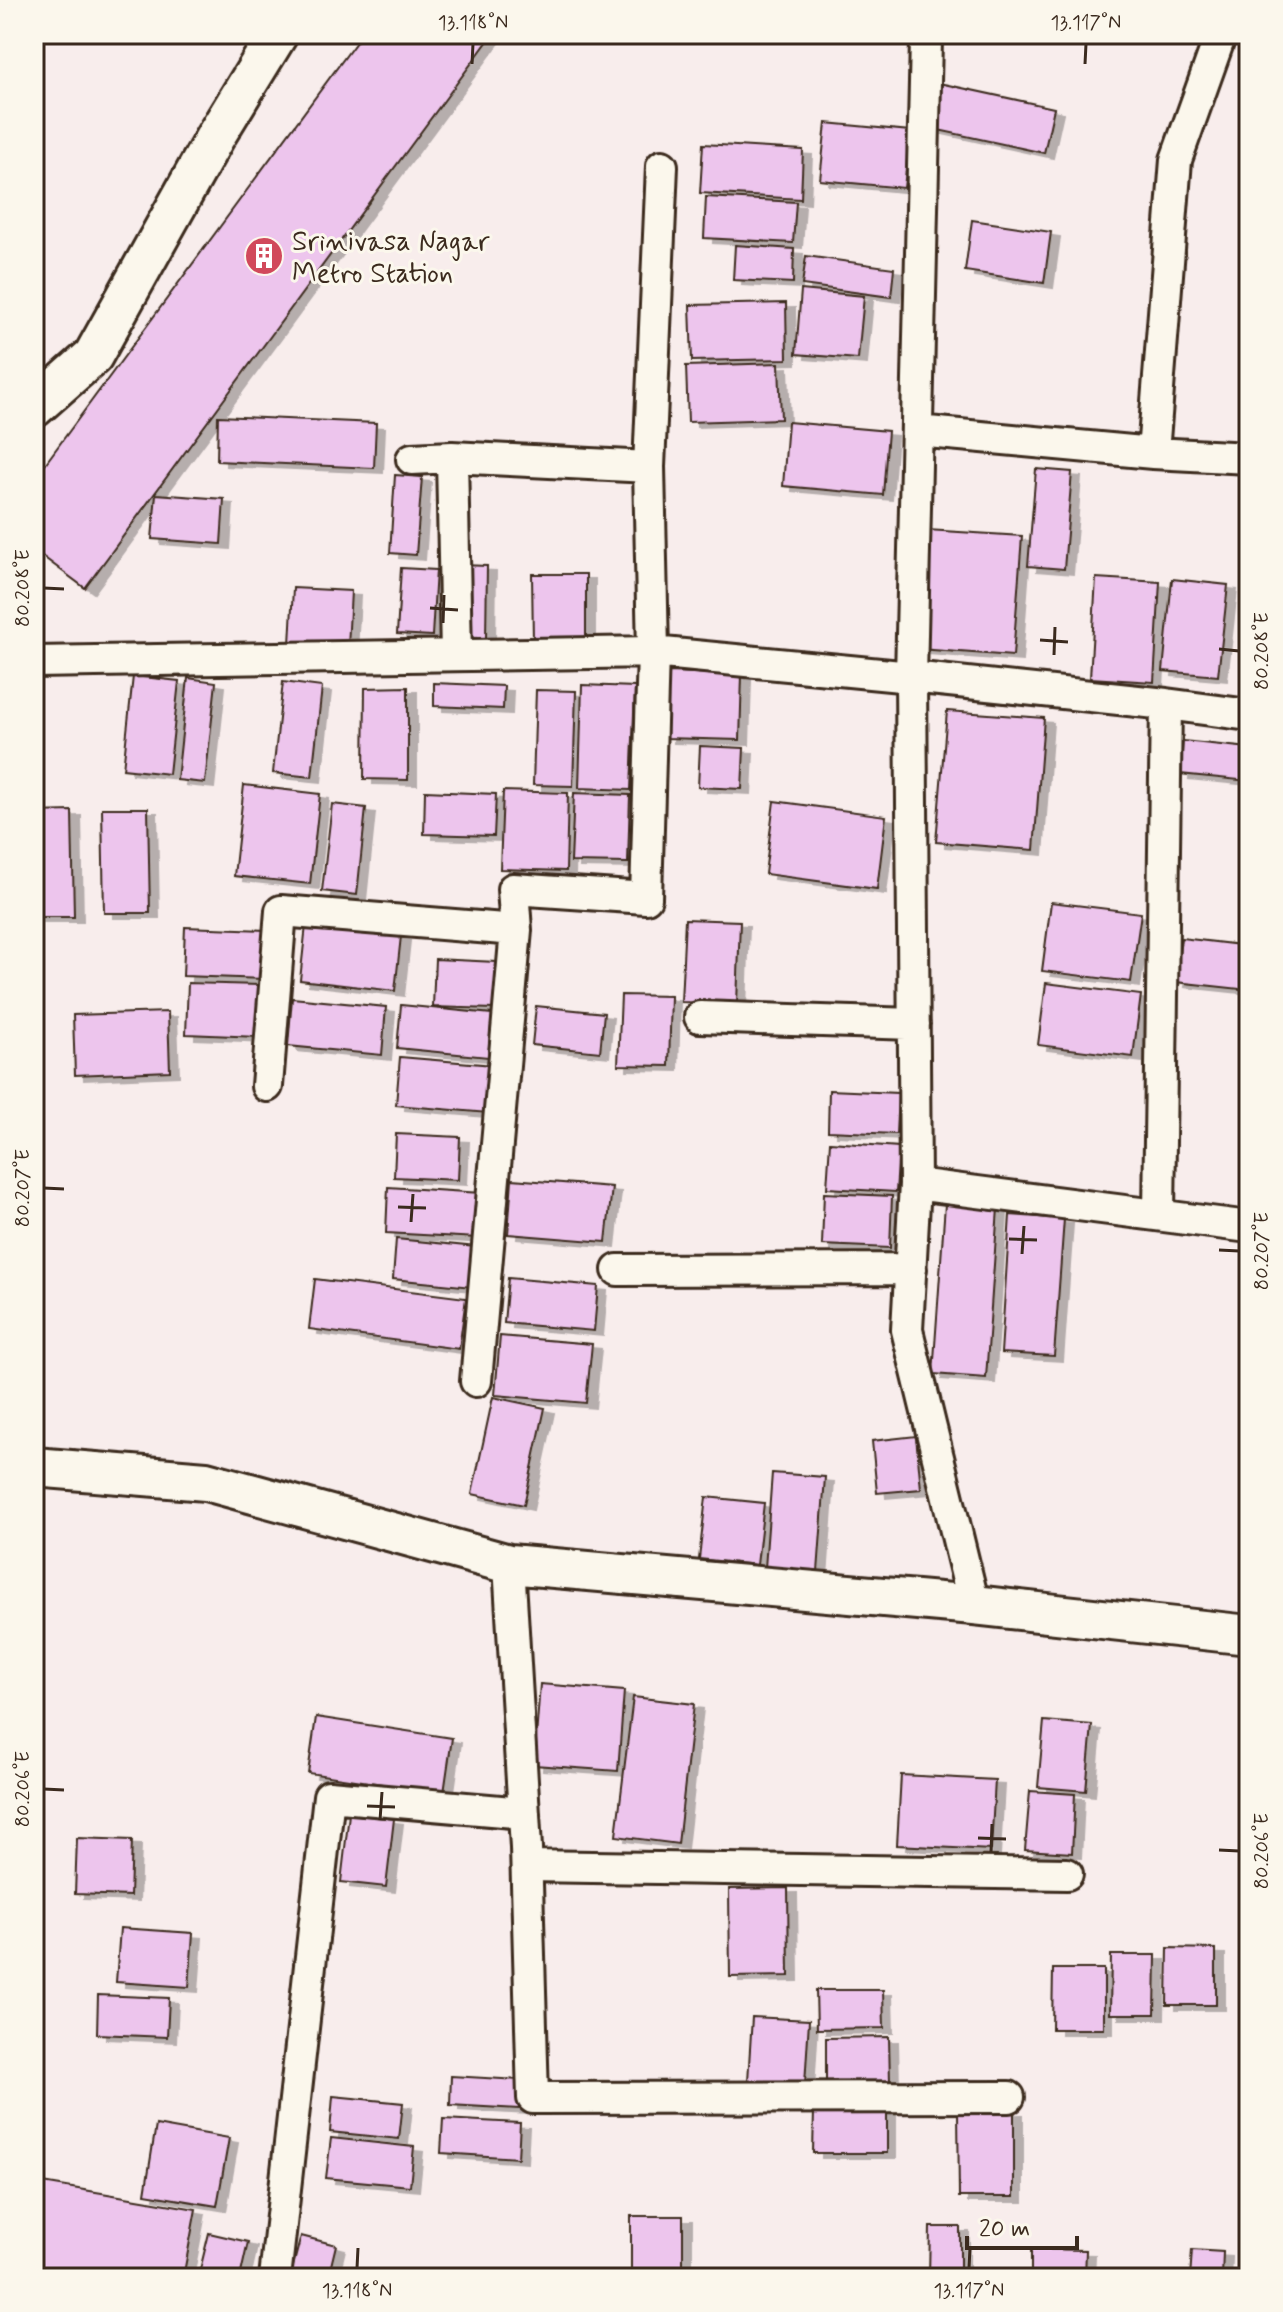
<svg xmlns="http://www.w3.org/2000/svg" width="1283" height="2312" viewBox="0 0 1283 2312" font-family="Mynerve,sans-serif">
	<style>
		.building { fill: #edc5ed; stroke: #3b2a1e; stroke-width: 2; filter: url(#shadow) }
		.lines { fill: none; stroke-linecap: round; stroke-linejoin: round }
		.minor-casing { stroke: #3b2a1e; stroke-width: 36 }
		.tertiary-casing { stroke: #3b2a1e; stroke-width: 44 }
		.minor { stroke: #fbf7ec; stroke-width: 30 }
		.tertiary { stroke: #fbf7ec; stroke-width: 38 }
		.ticks { fill: none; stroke: #3b2a1e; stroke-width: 3 }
		.labels { text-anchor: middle; stroke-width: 6; stroke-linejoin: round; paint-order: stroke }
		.poi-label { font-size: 28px; fill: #3b2a1e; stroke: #fbf7ec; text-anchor: start }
		.neatline { fill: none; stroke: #3b2a1e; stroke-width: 3 }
		.ticks-label { font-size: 20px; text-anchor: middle; fill: #3b2a1e }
	</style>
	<defs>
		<filter id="shadow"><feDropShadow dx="9" dy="5" stdDeviation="0" flood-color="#0004"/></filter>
	</defs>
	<rect width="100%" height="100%" fill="#f8edec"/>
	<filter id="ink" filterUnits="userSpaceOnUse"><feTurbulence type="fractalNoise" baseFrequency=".0125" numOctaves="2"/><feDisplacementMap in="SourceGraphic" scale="16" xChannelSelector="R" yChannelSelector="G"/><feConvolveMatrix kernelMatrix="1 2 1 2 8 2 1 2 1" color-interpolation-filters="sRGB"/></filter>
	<g filter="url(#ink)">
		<path class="building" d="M362 34H493L85 588 34 550V479Z
			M939 83 1054 108 1044 153 929 128Z
			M826 123 910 131 904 188 820 180Z
			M703 144 803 150 801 199 700 193Z
			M706 197 796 202 793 243 704 238Z
			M972 220 1051 232 1044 283 965 271Z
			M735 245 794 249 793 283 733 280Z
			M806 256 894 268 891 297 802 285Z
			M801 290 864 296 858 359 796 354Z
			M786 303 787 359 692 361 690 305Z
			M779 363 781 419 688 422 686 366Z
			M218 416 376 423 374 468 217 461Z
			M788 422 888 431 883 495 783 486Z
			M1036 469 1072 472 1064 569 1028 566Z
			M395 475 422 477 416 555 390 553Z
			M156 494 224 499 221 544 152 539Z
			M927 530 1022 536 1013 656 919 649Z
			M462 565 487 566 486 639 460 638Z
			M401 568 436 570 432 636 397 634Z
			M532 574H586V640L533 641Z
			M1096 578 1160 582 1154 682 1090 678Z
			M1172 579 1228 585 1218 676 1163 671Z
			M293 588 351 591 348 647 290 644Z
			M668 672 742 675 740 740 665 738Z
			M133 676 179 681 169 774 123 769Z
			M188 678 216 682 205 783 177 780Z
			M283 682 322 687 312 777 273 773Z
			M434 683 504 686 503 709 434 706Z
			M582 685 635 687 631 790 579 788Z
			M408 687V780L364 779 365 688Z
			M536 690 576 691 573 786 533 785Z
			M947 711 1044 718 1034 850 936 842Z
			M1183 741 1249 748V781L1180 774Z
			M700 746 744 748 742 789 698 787Z
			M244 785 320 794 310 884 234 876Z
			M425 791 496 794 494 836 424 834Z
			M503 791 568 793 566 871 500 869Z
			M574 793 630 795 628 863 571 862Z
			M774 801 886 816 877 889 765 874Z
			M332 804 366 808 357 895 322 891Z
			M102 808H148L150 913H104Z
			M72 811 74 917H34V812Z
			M1051 902 1141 913 1131 982 1042 971Z
			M685 919 740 921 737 1004 681 1002Z
			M306 925 401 936 395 991 300 980Z
			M185 927 267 930 265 979 183 976Z
			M1181 938 1249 946V990L1176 982Z
			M435 959 496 962 494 1009 433 1007Z
			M188 983 260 985 259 1037 186 1034Z
			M1046 983 1141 995 1133 1057 1038 1045Z
			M621 995 671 996 669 1066 618 1065Z
			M292 998 386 1007 382 1055 288 1046Z
			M401 1005 492 1014 488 1057 397 1048Z
			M536 1006 604 1013 600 1052 532 1045Z
			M168 1012 170 1071 75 1075 73 1015Z
			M400 1057 493 1065 488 1113 396 1105Z
			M829 1090 898 1093 896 1134 828 1131Z
			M396 1134 460 1137 458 1180 394 1177Z
			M830 1142 899 1147 896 1192 827 1188Z
			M512 1179 612 1187 606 1242 508 1234Z
			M388 1187 481 1193 478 1238 386 1233Z
			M824 1193 892 1196 890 1248 822 1245Z
			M945 1204 998 1208 986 1378 933 1374Z
			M1010 1215 1064 1219 1054 1356 1001 1353Z
			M396 1239 476 1247 472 1287 393 1279Z
			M508 1278 598 1286 594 1331 504 1323Z
			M315 1279 466 1298 459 1349 309 1329Z
			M500 1336 592 1344 586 1403 495 1395Z
			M493 1397 545 1408 524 1505 472 1494Z
			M916 1436 921 1489 877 1493 872 1441Z
			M772 1473 825 1477 818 1572 765 1568Z
			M706 1497 764 1503 757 1565 699 1559Z
			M540 1684 624 1691 618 1771 534 1765Z
			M633 1697 694 1704 678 1844 616 1836Z
			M316 1717 452 1738 444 1793 308 1773Z
			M1044 1721 1092 1725 1086 1791 1038 1787Z
			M901 1775 995 1780 991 1850 897 1845Z
			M1030 1791 1075 1794 1072 1853 1025 1850Z
			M349 1814 394 1819 386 1887 341 1882Z
			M77 1838 132 1840 130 1896 75 1894Z
			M788 1888 789 1976 730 1977 729 1889Z
			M120 1928 193 1933 189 1987 116 1982Z
			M1168 1948 1216 1949V2005H1167Z
			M1111 1955H1156L1155 2014H1110Z
			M1053 1969H1104V2029H1052Z
			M816 1990H883L884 2028 817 2029Z
			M98 1995 169 1998 167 2037 97 2034Z
			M752 2017 809 2020 805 2084 748 2081Z
			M889 2037 890 2083 826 2084V2038Z
			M451 2076 521 2080 519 2109 450 2105Z
			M333 2096 403 2103 399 2139 330 2132Z
			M1014 2110V2197H959L958 2111Z
			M814 2111H887V2153H813Z
			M443 2119 520 2123 518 2158 441 2153Z
			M156 2125 229 2138 217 2206 145 2194Z
			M331 2138 414 2147 410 2186 326 2178Z
			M43 2183 196 2209 183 2278H64L34 2273V2237Z
			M631 2216H683V2278H631Z
			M930 2227H960V2278H929Z
			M209 2233 248 2242 240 2278H198Z
			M301 2236 336 2245 328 2278H290Z
			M1031 2249 1086 2250 1085 2278H1031Z
			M1192 2250 1223 2252 1222 2278H1190Z"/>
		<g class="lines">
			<g class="minor-casing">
				<path id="minor" d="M928 34 926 40 911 677 915 1184 907 1330 974 1605
					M917 431 1153 453 1249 458
					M1153 453 1176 160 1221 34
					M452 457 456 655
					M412 459 452 457 649 467
					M34 662 653 652 911 677 1166 704 1249 715
					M700 1017 914 1024
					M267 1086 281 911 516 930
					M915 1184 1249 1227
					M1159 1214 1166 704
					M618 1270 911 1269
					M476 1381 516 930 513 889 646 898 653 652 649 467 662 166
					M509 1564 526 1848 533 2098 1009 2097
					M527 1866 1067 1874
					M275 2278 329 1796 524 1813"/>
			</g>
			<g class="tertiary-casing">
				<path id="tertiary" d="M34 408 93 356 215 137 278 34
					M34 1467 206 1481 509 1564 974 1605 1249 1635"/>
			</g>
			<use href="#minor" class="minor"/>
			<use href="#tertiary" class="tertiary"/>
		</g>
	</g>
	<path class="ticks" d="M472 64 473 44M1085 64 1086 44M44 588 64 589M430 608 458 610M443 623 444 595M1040 640 1068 642M1219 649 1239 651M1054 655 1055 627M44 1188 64 1189M398 1207 426 1208M411 1222 413 1194M1009 1239 1037 1240M1219 1250 1239 1251M1022 1254 1024 1226M44 1789 64 1790M367 1806 395 1807M380 1820 382 1792M978 1838 1006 1839M1219 1850 1239 1851M991 1852 992 1824M357 2268 358 2248M969 2268 970 2248"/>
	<defs>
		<g id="building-disc" transform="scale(2)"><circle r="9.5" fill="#d1495b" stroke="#fbf7ec"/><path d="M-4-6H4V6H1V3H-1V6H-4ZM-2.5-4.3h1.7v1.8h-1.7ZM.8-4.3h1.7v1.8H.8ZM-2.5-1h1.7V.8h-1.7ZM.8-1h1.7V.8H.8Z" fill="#fff"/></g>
	</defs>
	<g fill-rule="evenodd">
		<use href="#building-disc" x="264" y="256"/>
	</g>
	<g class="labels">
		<g class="poi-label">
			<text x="292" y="250">Srinivasa Nagar<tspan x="292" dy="32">Metro Station</tspan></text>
		</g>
	</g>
	<rect width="1283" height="2312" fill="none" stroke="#fbf7ec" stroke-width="88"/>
	<path d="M967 2236v12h110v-12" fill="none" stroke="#3b2a1e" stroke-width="4"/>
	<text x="979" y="2236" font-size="24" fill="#3b2a1e" stroke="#fbf7ec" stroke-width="6" paint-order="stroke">20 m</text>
	<rect x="44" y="44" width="1195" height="2224" class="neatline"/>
	<g class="ticks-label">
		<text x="473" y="29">13.118°N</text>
		<text x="1086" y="29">13.117°N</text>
		<text transform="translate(22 588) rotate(-90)" y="7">80.208°E</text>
		<text transform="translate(1261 651) rotate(-90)" y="7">80.208°E</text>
		<text transform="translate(22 1188) rotate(-90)" y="7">80.207°E</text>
		<text transform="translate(1261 1251) rotate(-90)" y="7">80.207°E</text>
		<text transform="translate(22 1789) rotate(-90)" y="7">80.206°E</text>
		<text transform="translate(1261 1851) rotate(-90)" y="7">80.206°E</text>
		<text x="357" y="2297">13.118°N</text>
		<text x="969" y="2297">13.117°N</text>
	</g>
</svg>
